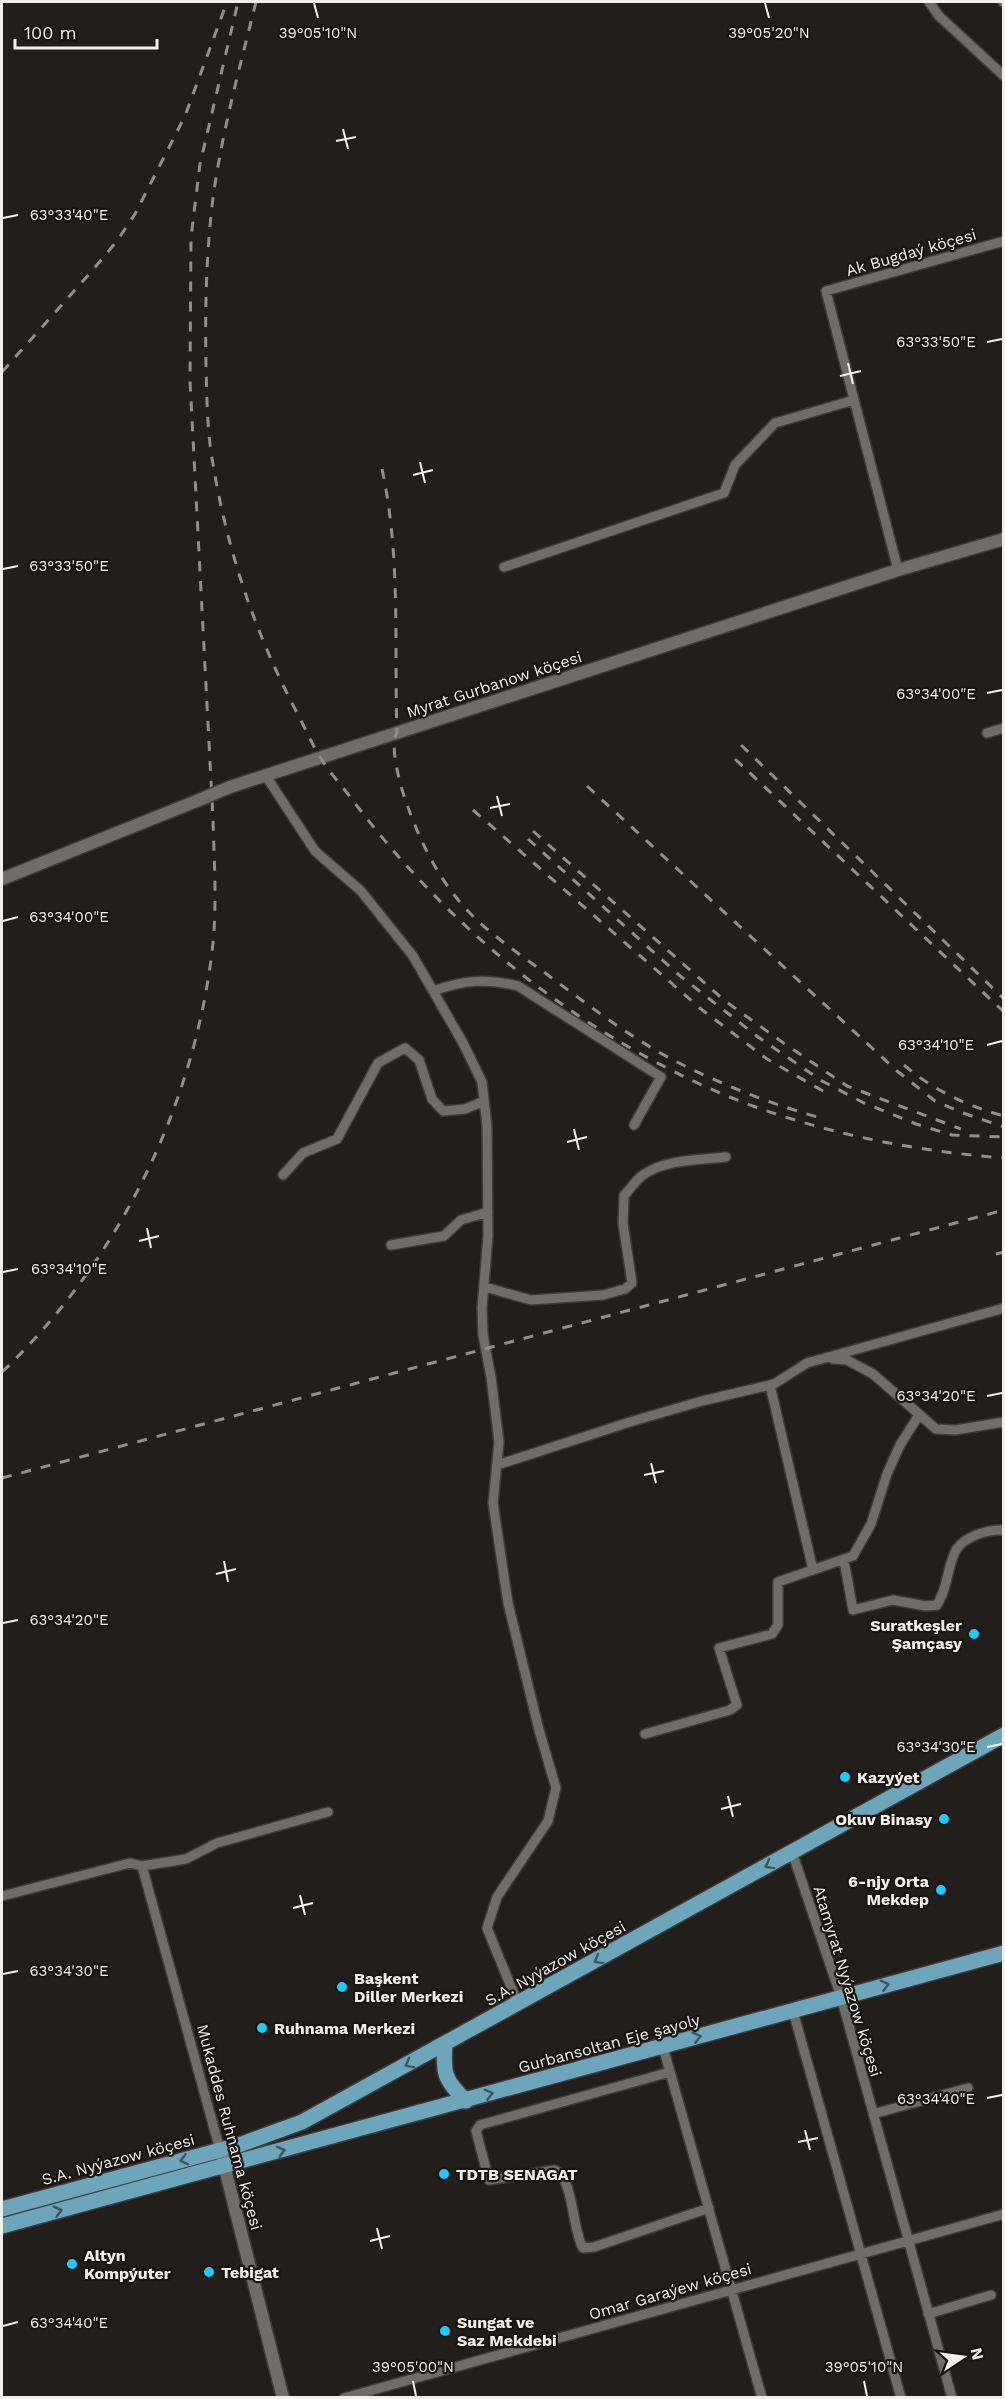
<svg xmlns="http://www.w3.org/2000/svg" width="1005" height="2399" viewBox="0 0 1005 2399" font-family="'Work Sans',sans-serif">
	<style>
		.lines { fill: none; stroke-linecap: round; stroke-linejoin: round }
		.minor-casing { stroke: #3e3b39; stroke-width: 12 }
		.tertiary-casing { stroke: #3e3b39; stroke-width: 15 }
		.primary-casing { stroke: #3e3b39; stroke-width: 18 }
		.minor { stroke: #706c68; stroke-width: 9 }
		.tertiary { stroke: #706c68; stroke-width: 12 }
		.primary { stroke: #6da5ba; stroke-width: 15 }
		.rail { stroke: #918e8b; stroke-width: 3; stroke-dasharray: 10 10; stroke-linecap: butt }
		.tertiary-bridge-casing { stroke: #3e3b39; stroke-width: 15; stroke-linecap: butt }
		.tertiary-bridge { stroke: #706c68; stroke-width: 12 }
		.oneway { stroke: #3e565e }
		.ticks { fill: none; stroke: #f2f0ed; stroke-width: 2 }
		.poi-dot { fill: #1ec9fd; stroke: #181512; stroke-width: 2 }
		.labels { text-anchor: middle; stroke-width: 4.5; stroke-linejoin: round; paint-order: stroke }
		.street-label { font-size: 16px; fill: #f2f0ed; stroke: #181512 }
		.poi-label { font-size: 16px; font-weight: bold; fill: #f2f0ed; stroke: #181512; text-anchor: start }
		.ticks-label { font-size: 15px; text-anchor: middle; fill: #f2f0ed; stroke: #181512; stroke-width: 4.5; stroke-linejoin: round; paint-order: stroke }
	</style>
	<rect width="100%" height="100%" fill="#221e1b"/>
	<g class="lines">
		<g class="minor-casing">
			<path id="minor" d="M929 2 939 16 1004 76
				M1003 2H1004
				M504 567 724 493 735 465 775 423 854 400
				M898 570 826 291 1004 241
				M987 733 1004 728
				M266 776 315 851 361 891 413 956 463 1043 482 1082 487 1126 488 1236 482 1308 483 1335 491 1377 499 1442 493 1503 508 1603 539 1730 556 1788 548 1821 497 1897 487 1928 518 2004
				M433 991C464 980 486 978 518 986L661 1077 634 1125
				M283 1175 303 1153 337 1139 378 1063 405 1048 419 1060 432 1099 443 1111 465 1109 484 1101
				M391 1245 444 1236 461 1220 488 1212
				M485 1287 531 1300 603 1295 625 1289 632 1283 623 1224 624 1196C630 1189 636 1180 643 1175 666 1159 699 1160 726 1157
				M833 1359 847 1360 873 1374 936 1429 955 1430 1004 1422
				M770 1385 813 1570
				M497 1465 633 1421 702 1401 774 1384 807 1363 1004 1308
				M844 1561 853 1610 893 1600 926 1606 937 1605C948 1588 947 1567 956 1550 965 1536 988 1529 1004 1530
				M645 1734 730 1710 737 1705 719 1648 772 1634 778 1625V1582L853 1556 871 1524 887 1474 900 1445 919 1415
				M792 1852 841 1997 952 2398
				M142 1866 220 2150
				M2 1896 130 1863 142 1866 186 1859 217 1843 328 1812
				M793 2011 901 2398
				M663 2047 762 2398
				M670 2072 480 2125 476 2131 489 2180 555 2170C574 2179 572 2230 583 2248L594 2247 709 2208
				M873 2114 968 2088
				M928 2314 991 2295
				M344 2398 1004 2214"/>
		</g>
		<g class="tertiary-casing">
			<path id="tertiary" d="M230 787 898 570 1004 539
				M2 879 199 800
				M222 2157 283 2398"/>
		</g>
		<g class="primary-casing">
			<path id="primary" d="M445 2044C443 2073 444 2080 466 2101
				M2 2209 239 2145 302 2122 1004 1735
				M2 2226 1004 1953"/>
		</g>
		<use href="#minor" class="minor"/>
		<use href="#tertiary" class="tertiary"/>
		<use href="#primary" class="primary"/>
		<path class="rail" d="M256 2C240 66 222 132 213 198 206 254 205 311 206 367 207 399 207 432 213 464 227 549 254 630 294 707 303 723 310 741 320 757 330 773 343 787 354 802 439 914 545 1006 671 1070 773 1123 889 1149 1004 1158
			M2 372 91 272 117 241 135 214 185 116 227 2
			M382 469C401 556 394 645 397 733 389 745 400 784 405 799 417 833 432 867 455 896 478 926 511 948 541 970 586 1003 631 1039 681 1064 725 1086 774 1105 821 1118
			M741 745 1004 999
			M735 759 1004 1012
			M587 786 897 1071 935 1101 963 1113 1004 1127
			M473 810 701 1009 767 1059 823 1091
			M533 831 725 1001 785 1044 847 1086 961 1129
			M528 839 679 975 758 1037 822 1081 864 1103 916 1124 952 1135 1004 1137
			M904 1065C933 1090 967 1106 1004 1116
			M996 1254 1004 1252
			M2 1372C119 1261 196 1103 213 943 217 902 214 860 213 819L190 381 191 237 200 164 238 2
			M2 1478 1004 1210"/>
		<g class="tertiary-bridge-casing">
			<path id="tertiary-bridge" d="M199 800 230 787"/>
		</g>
		<use href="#tertiary-bridge" class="tertiary-bridge"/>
	</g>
	<defs><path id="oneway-chevron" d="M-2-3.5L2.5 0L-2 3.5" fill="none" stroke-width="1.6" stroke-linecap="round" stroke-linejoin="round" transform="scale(1.5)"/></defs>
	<g class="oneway">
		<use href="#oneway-chevron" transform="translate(769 1865) rotate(151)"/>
		<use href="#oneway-chevron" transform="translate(598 1960) rotate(151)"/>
		<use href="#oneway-chevron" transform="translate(885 1985) rotate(-15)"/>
		<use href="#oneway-chevron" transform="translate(697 2037) rotate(-15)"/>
		<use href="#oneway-chevron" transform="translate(409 2064) rotate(151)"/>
		<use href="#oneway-chevron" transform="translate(489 2094) rotate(-15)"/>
		<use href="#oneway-chevron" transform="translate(281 2151) rotate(-15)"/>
		<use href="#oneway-chevron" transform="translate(184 2160) rotate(165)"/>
		<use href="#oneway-chevron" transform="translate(58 2211) rotate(-15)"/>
	</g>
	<path class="ticks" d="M314 3 318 18M765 3 769 18M343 129 348 149M336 141 356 137M3 218 18 215M987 342 1002 339M848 363 853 384M840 376 861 371M420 462 425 483M413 475 433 470M3 569 18 566M987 693 1002 690M497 796 502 816M490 808 510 804M3 921 18 917M987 1045 1002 1041M574 1129 579 1150M567 1142 587 1137M147 1228 151 1248M139 1241 159 1236M3 1272 18 1269M987 1396 1002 1393M651 1463 656 1483M644 1475 664 1471M224 1561 228 1582M216 1574 236 1569M3 1623 18 1620M987 1747 1002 1744M728 1796 733 1817M721 1809 741 1804M300 1895 305 1915M293 1908 313 1903M3 1974 18 1971M987 2098 1002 2095M805 2130 810 2150M798 2142 818 2138M377 2228 382 2249M370 2241 390 2236M3 2326 18 2322M413 2381 416 2396M864 2381 867 2396"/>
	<g class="poi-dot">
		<circle cx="974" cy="1634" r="6"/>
		<circle cx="845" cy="1777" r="6"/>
		<circle cx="944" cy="1819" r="6"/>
		<circle cx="941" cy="1890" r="6"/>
		<circle cx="342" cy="1987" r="6"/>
		<circle cx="262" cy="2028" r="6"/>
		<circle cx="444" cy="2174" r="6"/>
		<circle cx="72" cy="2264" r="6"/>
		<circle cx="209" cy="2272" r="6"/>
		<circle cx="445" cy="2331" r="6"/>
	</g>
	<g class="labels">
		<g class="street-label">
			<text transform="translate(911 252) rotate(-16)" y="6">Ak Bugdaý köçesi</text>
			<text transform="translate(494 684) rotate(-18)" y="6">Myrat Gurbanow köçesi</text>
			<text transform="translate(555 1963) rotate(-29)" y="6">S.A. Nyýazow köçesi</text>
			<text transform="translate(848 1981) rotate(73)" y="6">Atamyrat Nyýazow köçesi</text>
			<text transform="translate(609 2043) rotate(-15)" y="6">Gurbansoltan Eje şayoly</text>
			<text transform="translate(230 2127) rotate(75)" y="6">Mukaddes Ruhnama köçesi</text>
			<text transform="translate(118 2159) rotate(-15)" y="6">S.A. Nyýazow köçesi</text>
			<text transform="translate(670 2291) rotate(-16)" y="6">Omar Garaýew köçesi</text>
		</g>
		<g class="poi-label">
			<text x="962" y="1631" text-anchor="end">Suratkeşler<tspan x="962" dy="18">Şamçasy</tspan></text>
			<text x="857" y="1783">Kazyýet</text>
			<text x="932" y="1825" text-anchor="end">Okuv Binasy</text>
			<text x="929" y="1887" text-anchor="end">6-njy Orta<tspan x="929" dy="18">Mekdep</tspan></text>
			<text x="354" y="1984">Başkent<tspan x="354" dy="18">Diller Merkezi</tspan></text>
			<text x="274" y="2034">Ruhnama Merkezi</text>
			<text x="456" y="2180">TDTB SENAGAT</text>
			<text x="84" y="2261">Altyn<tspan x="84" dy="18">Kompýuter</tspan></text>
			<text x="221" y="2278">Tebigat</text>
			<text x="457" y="2328">Sungat ve<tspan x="457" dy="18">Saz Mekdebi</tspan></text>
		</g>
	</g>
	<g class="ticks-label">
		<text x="769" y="38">39°05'20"N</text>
		<text x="318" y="38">39°05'10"N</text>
		<text x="69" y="220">63°33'40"E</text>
		<text x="936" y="347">63°33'50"E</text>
		<text x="69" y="571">63°33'50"E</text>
		<text x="936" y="699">63°34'00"E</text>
		<text x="69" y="922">63°34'00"E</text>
		<text x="936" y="1050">63°34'10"E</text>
		<text x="69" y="1274">63°34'10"E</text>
		<text x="936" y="1401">63°34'20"E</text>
		<text x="69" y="1625">63°34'20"E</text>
		<text x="936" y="1752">63°34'30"E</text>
		<text x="69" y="1976">63°34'30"E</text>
		<text x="936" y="2104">63°34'40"E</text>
		<text x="69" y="2328">63°34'40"E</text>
		<text x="413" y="2372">39°05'00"N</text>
		<text x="864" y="2372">39°05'10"N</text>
	</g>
	<rect width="1005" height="2399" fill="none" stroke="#f2f0ed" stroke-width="6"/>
	<g transform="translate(963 2357) rotate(77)" stroke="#181512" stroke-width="4.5" paint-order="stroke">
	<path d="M0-4.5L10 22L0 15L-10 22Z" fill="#f2f0ed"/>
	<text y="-9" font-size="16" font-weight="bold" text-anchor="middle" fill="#f2f0ed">N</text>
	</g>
	<path d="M15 39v9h142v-9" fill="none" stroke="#f2f0ed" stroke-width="3"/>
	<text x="24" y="39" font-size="18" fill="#f2f0ed" stroke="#181512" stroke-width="4.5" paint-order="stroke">100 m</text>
</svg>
